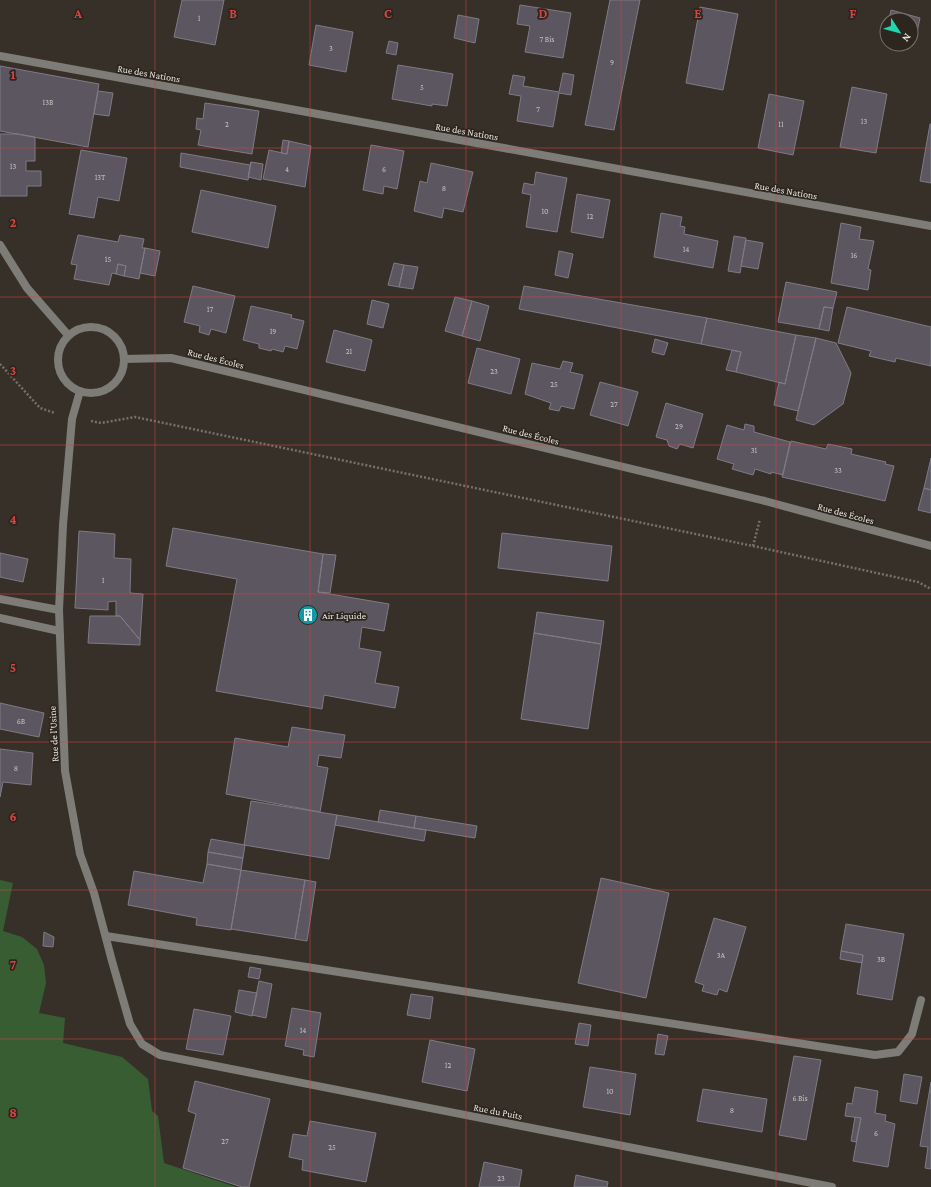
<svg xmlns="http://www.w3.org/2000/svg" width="931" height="1187" viewBox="0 0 931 1187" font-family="'Crimson Pro',serif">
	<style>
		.pitch { fill: #385d33 }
		.building { fill: #5b565f; stroke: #7f7a85 }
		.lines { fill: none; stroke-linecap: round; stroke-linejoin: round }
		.path { stroke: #77716a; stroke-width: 2.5; stroke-dasharray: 2 2; stroke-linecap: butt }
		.service { stroke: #7d7c77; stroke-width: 8 }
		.minor { stroke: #7d7c77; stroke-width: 8 }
		.tertiary { stroke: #7d7c77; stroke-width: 8 }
		.grid { fill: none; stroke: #d94443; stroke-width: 1; stroke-opacity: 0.55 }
		.labels { text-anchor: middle; stroke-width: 3.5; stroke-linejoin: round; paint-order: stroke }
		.number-label { font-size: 8px; fill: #c4c0be }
		.street-label { font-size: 10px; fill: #e7e3dd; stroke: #2d261e }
		.poi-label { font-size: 10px; fill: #e7e3dd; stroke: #2d261e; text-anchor: start }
		.grid-label { font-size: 13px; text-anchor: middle; font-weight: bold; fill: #d94443; stroke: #2d261e; stroke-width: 3.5; stroke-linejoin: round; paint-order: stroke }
	</style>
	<rect width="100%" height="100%" fill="#373028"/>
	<path class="pitch" d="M0 880 13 883 3 931 22 937 37 949 44 965 46 983 39 1013 65 1018 63 1043 122 1057 148 1079 152 1111 158 1116 164 1163 236 1187H0Z"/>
	<path class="building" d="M182 0H224L215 45 174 37Z
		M610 0H640L614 130 585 125Z
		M520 5 571 13 563 58 525 52 530 26 517 24Z
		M700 7 738 14 723 90 686 83Z
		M891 10 920 18 917 32 911 30V20H889Z
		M458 15 479 19 475 43 454 38Z
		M316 25 353 32 346 72 309 65Z
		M389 41 398 43 396 55 386 53Z
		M398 65 453 74 447 106 432 104V106L392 99Z
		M0 66 99 84 88 147 0 131Z
		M563 73 574 75 571 95 559 93 553 127 517 121 521 96 509 94 513 75 525 77 523 86 559 92Z
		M852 87 887 94 876 153 840 147Z
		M98 91 113 93 109 116 94 114Z
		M769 94 804 101 793 155 758 148Z
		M205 103 259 111 252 154 198 145 201 130 196 129 197 118 203 119Z
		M930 124H931V183L920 181Z
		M0 134H18L35 137V161H26V171H41V186H27V196H0Z
		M283 140 289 141 287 154 281 153Z
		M289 141 311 146 305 187 263 179 269 150 287 154Z
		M371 145 404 151 397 189 384 186 383 194 363 190Z
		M81 150 127 158 119 201 98 197 94 218 69 214Z
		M181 153 250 165 251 162 248 180 180 167Z
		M251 162 263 164 261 180 248 177Z
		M431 163 473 172 463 212 444 208 442 218 414 211 420 181 427 183Z
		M536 172 567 178 557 232 526 227 531 195 522 193 524 183 534 185Z
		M201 190 276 206 268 248 192 232Z
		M577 194 610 200 603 238 571 232Z
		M661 213 682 217 680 226 685 227 684 234 718 241 713 268 654 257Z
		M841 223 861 227 859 239 874 241 868 269 871 270 868 290 831 283Z
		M78 235 118 242 120 235 144 239 142 248H145L139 279 124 276 126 266 118 264 116 274 112 273 109 285 74 279 77 265 71 264Z
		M734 236 746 238 740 273 728 271Z
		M746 240 763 243 758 269 741 266Z
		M145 248 160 251 155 276 140 273Z
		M559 251 573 254 568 278 555 275Z
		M394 263 404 265 399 287 388 285Z
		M118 264 126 266 124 276 116 274Z
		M404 265 418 267 413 289 399 287Z
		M786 282 837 292 833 308 824 307 819 329 778 322Z
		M193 286 235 296 226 333 211 329 209 335 199 332 200 326 184 322Z
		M524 286 707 318 701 344 519 309Z
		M455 297 472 301 462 336 445 331Z
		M372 300 389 304 383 328 367 324Z
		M472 301 489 306 480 341 462 336Z
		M251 306 292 315 291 318 304 321 297 349 285 346 283 352 272 349 271 351 259 348V344L243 340Z
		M824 307 833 308 829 331 819 329Z
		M847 307 931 327V366L896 358 895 362 869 356 871 351 838 343Z
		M707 318 796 335 785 384 736 372 741 352 701 344Z
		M334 330 372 340 365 371 326 362Z
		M796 335 816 338 798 411 774 405 779 382 785 384Z
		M816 338 836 343 851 373 843 404 814 425 796 420Z
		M655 339 668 343 664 355 652 352Z
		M477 348 520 359 511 394 468 383Z
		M732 350 741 352 736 372 726 370Z
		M563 361 573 363 570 372 583 375 574 409 561 406 559 411 549 409 551 403 525 394 532 363 560 369Z
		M600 382 638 392 628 426 590 415Z
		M666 403 703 414 693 448 680 444 677 449 669 446 667 440 656 437Z
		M745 424 754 426V432L790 442 783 475 771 472V474L755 469 753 475 732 469 734 464 717 459 727 425 744 430Z
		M791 441 826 449 828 444 852 449 851 454 886 462 885 464 894 466 885 501 782 477Z
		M931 458V490L924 488Z
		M924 488 931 490V513L918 510Z
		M173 528 323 554 318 592 389 604 384 631 362 627 359 648 381 652 375 683 399 687 395 708 324 695 322 709 216 691 237 579 166 566Z
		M79 531 115 534 114 558 131 559 130 593 143 594 140 640 120 616H116V601L108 602V610L75 608Z
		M502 533 612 546 608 581 498 568Z
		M0 553 28 559 23 582 0 577Z
		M323 554 336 555 330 593 318 592Z
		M537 612 604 621 601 644 534 633Z
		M90 616H120L140 640V645L88 643Z
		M534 633 601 644 588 729 521 719Z
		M0 703 44 713 39 737 0 729Z
		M292 727 345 735 341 758 319 755 317 766 328 768 320 812 226 794 235 738 288 747Z
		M0 749 33 753 31 785 3 782 0 797Z
		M251 801 337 815 329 859 244 845Z
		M380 810 416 816 414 828 378 822Z
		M337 815 426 830 424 841 335 825Z
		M416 816 477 826 475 838 414 828Z
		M211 839 245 845 243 858 208 852Z
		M208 852 243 858 241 870 207 864Z
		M207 864 241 870 231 930 196 925 197 918 128 905 134 871 203 883Z
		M241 870 305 880 295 939 231 929Z
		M601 878 669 893 646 998 578 983Z
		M305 880 316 882 307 941 295 939Z
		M714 918 746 927 727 992 719 989 717 995 702 991 704 985 695 982Z
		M846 924 904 934 892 1000 857 994 863 955 841 951Z
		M44 932 54 937 53 947 43 946Z
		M841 951 863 955 862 963 840 959Z
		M250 967 261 969 259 979 248 977Z
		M259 981 272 984 266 1018 252 1015Z
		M239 990 257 993 252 1016 235 1012Z
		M411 994 433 997 430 1019 407 1015Z
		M292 1008 321 1013 314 1057 303 1055 304 1050 285 1046Z
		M194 1009 231 1016 223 1055 186 1049Z
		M579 1023 591 1025 588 1046 575 1044Z
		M658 1034 668 1036 664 1055 655 1054Z
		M430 1040 475 1049 467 1091 422 1082Z
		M794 1056 821 1060 806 1140 779 1135Z
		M590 1067 636 1074 630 1115 583 1107Z
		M904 1074 922 1077 917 1104 900 1101Z
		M195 1081 270 1099 249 1187H242L183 1168 196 1114 188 1111Z
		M931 1082V1169L925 1168 928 1147 920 1146Z
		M855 1087 878 1091 875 1113 886 1115 885 1121 895 1124 888 1167 853 1161 861 1118 845 1116 847 1103 852 1104Z
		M703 1089 767 1099 762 1132 697 1121Z
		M855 1117 861 1118 856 1142 851 1141Z
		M310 1121 376 1133 366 1182 302 1170 303 1160 289 1157 293 1134 307 1136Z
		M484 1162 522 1170 519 1187H479Z
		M576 1175 608 1182 607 1187H574Z"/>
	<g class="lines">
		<path class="path" d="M0 364 40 408 55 413
			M91 421 101 423 135 417 753 546 918 582 931 589
			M753 546 760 519"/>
		<path class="service" d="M0 599 59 610
			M0 618 59 631
			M106 936 875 1055 898 1052 912 1034 921 1000"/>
		<path class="minor" d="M0 56 931 226
			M80 391 72 419 63 525 59 610 65 771 80 854 94 893 112 961 130 1024 142 1044 160 1055 832 1187"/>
		<path class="tertiary" d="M0 245 27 288 68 335
			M58 360a33 33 0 1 1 66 0a33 33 0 1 1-66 0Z
			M124 359 171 358 765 501 931 546"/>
	</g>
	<path class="grid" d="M155 0V1187M310 0V1187M466 0V1187M621 0V1187M776 0V1187M0 148H931M0 297H931M0 445H931M0 594H931M0 742H931M0 890H931M0 1039H931"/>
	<defs>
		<g id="building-disc" transform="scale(1)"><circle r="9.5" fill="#0f9aa8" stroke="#2d261e"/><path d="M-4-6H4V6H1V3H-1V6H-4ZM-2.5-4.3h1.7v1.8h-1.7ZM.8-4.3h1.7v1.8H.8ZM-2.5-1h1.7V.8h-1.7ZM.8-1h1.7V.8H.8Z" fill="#fff"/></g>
	</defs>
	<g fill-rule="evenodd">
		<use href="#building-disc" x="308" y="615"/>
	</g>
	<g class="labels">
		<g class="number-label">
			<text x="199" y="21">1</text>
			<text x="547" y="42">7 Bis</text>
			<text x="331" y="51">3</text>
			<text x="612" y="65">9</text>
			<text x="422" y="90">5</text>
			<text x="48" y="105">13B</text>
			<text x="538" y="112">7</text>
			<text x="864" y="124">13</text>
			<text x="227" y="127">2</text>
			<text x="781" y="127">11</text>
			<text x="13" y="169">13</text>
			<text x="287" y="172">4</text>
			<text x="384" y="172">6</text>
			<text x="100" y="180">13T</text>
			<text x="444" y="191">8</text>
			<text x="545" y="214">10</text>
			<text x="590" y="219">12</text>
			<text x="686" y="252">14</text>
			<text x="854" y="258">16</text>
			<text x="108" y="262">15</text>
			<text x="210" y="312">17</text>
			<text x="273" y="334">19</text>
			<text x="349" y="354">21</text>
			<text x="494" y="374">23</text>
			<text x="554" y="387">25</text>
			<text x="614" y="407">27</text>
			<text x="679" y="429">29</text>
			<text x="754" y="453">31</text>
			<text x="838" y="473">33</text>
			<text x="103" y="583">1</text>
			<text x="21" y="724">6B</text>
			<text x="16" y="771">8</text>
			<text x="721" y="958">3A</text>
			<text x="881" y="962">3B</text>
			<text x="303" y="1033">14</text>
			<text x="448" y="1068">12</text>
			<text x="610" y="1094">10</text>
			<text x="800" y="1101">6 Bis</text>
			<text x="732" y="1113">8</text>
			<text x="876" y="1136">6</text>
			<text x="225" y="1144">27</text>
			<text x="332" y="1150">25</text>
			<text x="501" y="1181">23</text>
		</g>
		<g class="street-label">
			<text transform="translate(149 73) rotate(10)" y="4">Rue des Nations</text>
			<text transform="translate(467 131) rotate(10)" y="4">Rue des Nations</text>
			<text transform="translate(786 190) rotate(10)" y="4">Rue des Nations</text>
			<text transform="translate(216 358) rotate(14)" y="4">Rue des Écoles</text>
			<text transform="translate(531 434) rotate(14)" y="4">Rue des Écoles</text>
			<text transform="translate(846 513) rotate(15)" y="4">Rue des Écoles</text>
			<text transform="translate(53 734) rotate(-93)" y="4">Rue de l'Usine</text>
			<text transform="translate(498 1111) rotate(11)" y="4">Rue du Puits</text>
		</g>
		<g class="poi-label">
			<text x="322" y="619">Air Liquide</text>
		</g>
	</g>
	<g class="grid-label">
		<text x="78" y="18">A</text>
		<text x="233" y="18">B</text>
		<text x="388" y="18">C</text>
		<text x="543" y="18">D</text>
		<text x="698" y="18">E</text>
		<text x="853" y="18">F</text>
		<text x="13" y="79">1</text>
		<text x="13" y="227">2</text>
		<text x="13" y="375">3</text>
		<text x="13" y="524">4</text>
		<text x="13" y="672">5</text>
		<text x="13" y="821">6</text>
		<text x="13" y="969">7</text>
		<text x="13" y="1117">8</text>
	</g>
	<g transform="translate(899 32) rotate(126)"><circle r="19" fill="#2d261e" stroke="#77726a"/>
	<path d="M0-3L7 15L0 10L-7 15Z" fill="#22d5af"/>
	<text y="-6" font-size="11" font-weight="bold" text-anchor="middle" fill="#e7e3dd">N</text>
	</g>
</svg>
